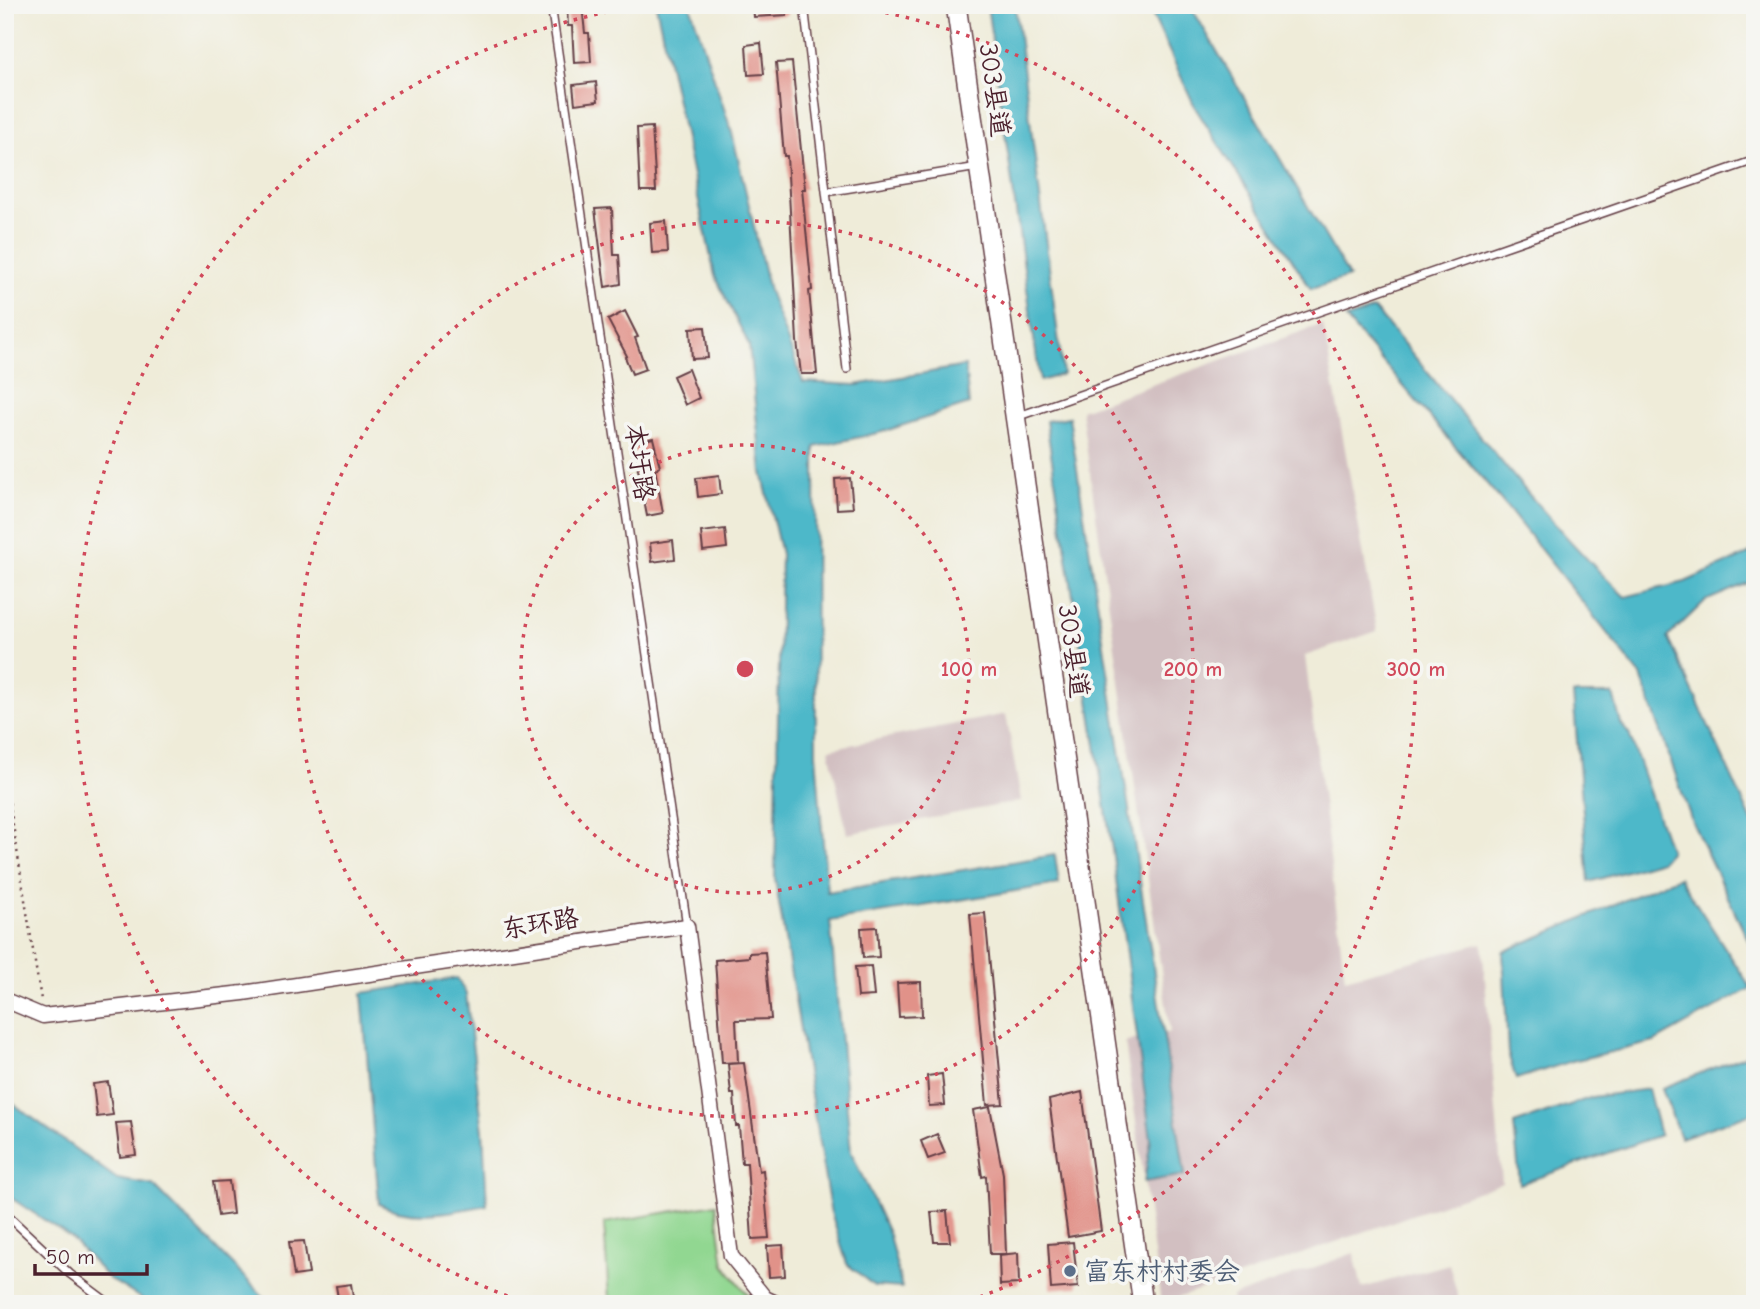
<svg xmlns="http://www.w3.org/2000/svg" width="1760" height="1309" viewBox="0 0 1760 1309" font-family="'Comic Neue','LXGW WenKai TC',sans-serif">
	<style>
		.industrial { fill: #d2bfc1 }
		.green { fill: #91d791; stroke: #6e7b5e; stroke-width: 2 }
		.water { fill: #4db8c9; stroke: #4c6c7a; stroke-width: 2 }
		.building { fill: #e19289 }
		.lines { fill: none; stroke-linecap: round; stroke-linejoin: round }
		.service-casing { stroke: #633e45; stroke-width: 10 }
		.minor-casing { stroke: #633e45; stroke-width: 17 }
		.secondary-casing { stroke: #633e45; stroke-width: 22 }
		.path { stroke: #633e45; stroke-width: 2.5; stroke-dasharray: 2 5; stroke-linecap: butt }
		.service { stroke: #fff; stroke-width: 7 }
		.minor { stroke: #fff; stroke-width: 14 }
		.secondary { stroke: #fff; stroke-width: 19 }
		.ring { fill: none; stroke: #d1495b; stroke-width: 3.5; stroke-dasharray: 3.5 7 }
		.service-dot { fill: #5c6f8a; stroke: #f6f6f2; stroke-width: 2.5 }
		.labels { text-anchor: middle; stroke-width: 7; stroke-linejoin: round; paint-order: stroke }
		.street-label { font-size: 26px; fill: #4a1f2b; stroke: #f6f6f2 }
		.service-label { font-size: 26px; fill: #4e5e75; stroke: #f6f6f2; text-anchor: start }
		.centre { fill: #d1495b; stroke: #f6f6f2; stroke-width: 3.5 }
		.ring-label { font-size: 21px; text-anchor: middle; font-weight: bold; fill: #d1495b; stroke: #f6f6f2; stroke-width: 7; stroke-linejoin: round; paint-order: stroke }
	</style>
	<rect width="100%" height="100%" fill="#f6f6f2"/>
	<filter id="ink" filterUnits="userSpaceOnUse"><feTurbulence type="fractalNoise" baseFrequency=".0143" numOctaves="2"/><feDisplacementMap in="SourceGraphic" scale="14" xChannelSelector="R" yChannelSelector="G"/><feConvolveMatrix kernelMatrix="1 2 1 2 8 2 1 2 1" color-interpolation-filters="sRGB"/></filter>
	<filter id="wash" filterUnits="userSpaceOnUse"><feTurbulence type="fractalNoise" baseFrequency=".00686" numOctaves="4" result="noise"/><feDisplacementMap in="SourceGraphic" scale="28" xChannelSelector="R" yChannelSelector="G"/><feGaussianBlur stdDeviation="1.57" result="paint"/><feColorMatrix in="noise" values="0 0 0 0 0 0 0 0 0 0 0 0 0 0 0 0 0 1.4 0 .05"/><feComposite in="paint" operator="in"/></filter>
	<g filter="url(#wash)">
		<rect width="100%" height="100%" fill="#efecd9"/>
		<path class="industrial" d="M1323 324 1377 631 1305 656 1345 979 1482 943 1502 1183 1161 1304 1125 1042 1170 1032 1081 410Z
			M1006 714 1021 801 847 834 829 749Z
			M1354 1253 1362 1288 1449 1264 1460 1304H1233L1232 1297Z"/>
		<path class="green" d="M716 1204 724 1265 753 1301 609 1299 604 1223Z"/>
		<path class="water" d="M656 5H690L732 133 769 291 803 382 856 385 965 366 969 404 882 432 815 447 816 754 827 892 1055 855 1059 884 830 921 851 1152 889 1235 902 1288 874 1286 847 1264 830 1209 775 879 781 554 762 472 749 345 715 276Z
			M987 5H1015L1063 374 1040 381Z
			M1148 5H1190L1349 277 1311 289 1196 109Z
			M1374 309C1458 405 1533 509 1625 597L1685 582 1755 551V580L1705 601 1668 637 1755 828V954L1693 824 1641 676 1506 506 1346 319Z
			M1069 417 1185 1175 1144 1182 1151 1140 1112 849 1046 421Z
			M1573 694H1613L1621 724 1629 734 1670 851 1661 861 1589 882Z
			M1679 877 1751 988 1654 1042 1572 1061 1516 1079 1508 1053 1503 952Z
			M457 978 466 994 483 1131 487 1205C453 1212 411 1221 379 1204L362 993Z
			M1755 1052V1112L1680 1138 1662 1088Z
			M1648 1089 1660 1135 1520 1184 1514 1124 1593 1097Z
			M5 1098 117 1179 153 1185 271 1304H150L108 1278 70 1237 5 1194Z"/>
		<g id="blocks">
			<path class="building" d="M567 5H582L585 33H589L591 62 574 63 572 26H568Z
				M753 5H787V15L754 17Z
				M761 43 764 74 748 75 746 45Z
				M792 62 805 189H802L812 290 809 291 817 374H801L797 341 787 156H784L776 63Z
				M596 82 598 101 575 104 573 85Z
				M652 127 656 191H640L637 128Z
				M612 208 614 255H619L621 284 605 287 595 209Z
				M666 221 668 252 652 253 650 223Z
				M625 311 638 337 635 338 646 369 632 374 625 357 627 356 608 320Z
				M705 327 708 358 692 359 690 328Z
				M688 369 699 398 685 405 673 376Z
				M653 438 660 467 655 469 663 513 647 516 633 443Z
				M719 475 721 494 698 497 696 478Z
				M850 478 853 508 837 509 835 479Z
				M725 529 727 548 703 551 701 532Z
				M673 540 675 559 652 562 650 543Z
				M985 913 1003 1104 987 1105 970 914Z
				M877 927 879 957 863 958 861 928Z
				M765 952 771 1019 736 1020 738 1062 722 1063 715 960 749 957V953Z
				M871 966 874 996 858 997 855 967Z
				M921 982 922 1016 899 1017 897 983Z
				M744 1063 759 1171 763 1170 769 1238 752 1239 747 1163H742L739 1126H736L734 1094H731L728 1064Z
				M942 1074 945 1105 929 1106 927 1076Z
				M108 1082 113 1115 97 1117 93 1084Z
				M1082 1092 1101 1231 1068 1237 1049 1100Z
				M990 1107 1003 1174 1006 1254H990L986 1176 982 1177 973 1110Z
				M131 1122 136 1155 120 1157 116 1123Z
				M937 1134 945 1153 928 1159 921 1141Z
				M229 1181 233 1214 218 1216 213 1182Z
				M947 1211 950 1242H934L931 1212Z
				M304 1241 309 1274 294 1276 289 1242Z
				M1073 1242 1078 1287 1051 1289 1048 1244Z
				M783 1245 785 1276 769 1277 767 1246Z
				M1018 1253 1019 1284 1000 1285 999 1255Z
				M351 1284 354 1304H339L336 1286Z"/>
		</g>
	</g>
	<g filter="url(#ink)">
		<use href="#blocks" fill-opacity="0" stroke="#633e45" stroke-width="2"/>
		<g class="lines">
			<g class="service-casing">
				<path id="service" d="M551 5 687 926
					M804 5 847 369
					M826 192 978 167
					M1019 416 1755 160
					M5 1213 70 1274 110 1304
					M1750 1304 1755 1302"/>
			</g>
			<g class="minor-casing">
				<path id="minor" d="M5 1000 43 1016 243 993 687 926 731 1256 765 1298 778 1304"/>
			</g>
			<g class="secondary-casing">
				<path id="secondary" d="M956 5 1143 1304"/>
			</g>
			<path class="path" d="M5 775 41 1000"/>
			<use href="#service" class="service"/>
			<use href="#minor" class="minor"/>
			<use href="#secondary" class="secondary"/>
		</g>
	</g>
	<g class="ring">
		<circle cx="745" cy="669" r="224"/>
		<circle cx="745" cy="669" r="448"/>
		<path d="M527 1303A671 671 0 0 1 646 5M844 5A671 671 0 0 1 963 1303"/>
	</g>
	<circle class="service-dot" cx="1070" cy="1271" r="7"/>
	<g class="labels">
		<g class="street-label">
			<text transform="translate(995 90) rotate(82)" y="9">303县道</text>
			<text transform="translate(640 462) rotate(82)" y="9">本圩路</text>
			<text transform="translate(1074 651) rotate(82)" y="9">303县道</text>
			<text transform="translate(540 923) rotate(-9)" y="9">东环路</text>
		</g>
		<g class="service-label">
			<text x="1084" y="1280">富东村村委会</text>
		</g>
	</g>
	<circle cx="745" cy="669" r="10" class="centre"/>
	<g class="ring-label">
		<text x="969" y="676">100 m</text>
		<text x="1193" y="676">200 m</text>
		<text x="1416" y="676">300 m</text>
	</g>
	<rect width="1760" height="1309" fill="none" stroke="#f6f6f2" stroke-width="28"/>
	<path d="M35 1264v10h112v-10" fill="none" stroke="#4a1f2b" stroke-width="3.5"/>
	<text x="46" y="1264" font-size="21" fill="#4a1f2b" stroke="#f6f6f2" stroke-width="5" paint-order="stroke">50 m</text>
</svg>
